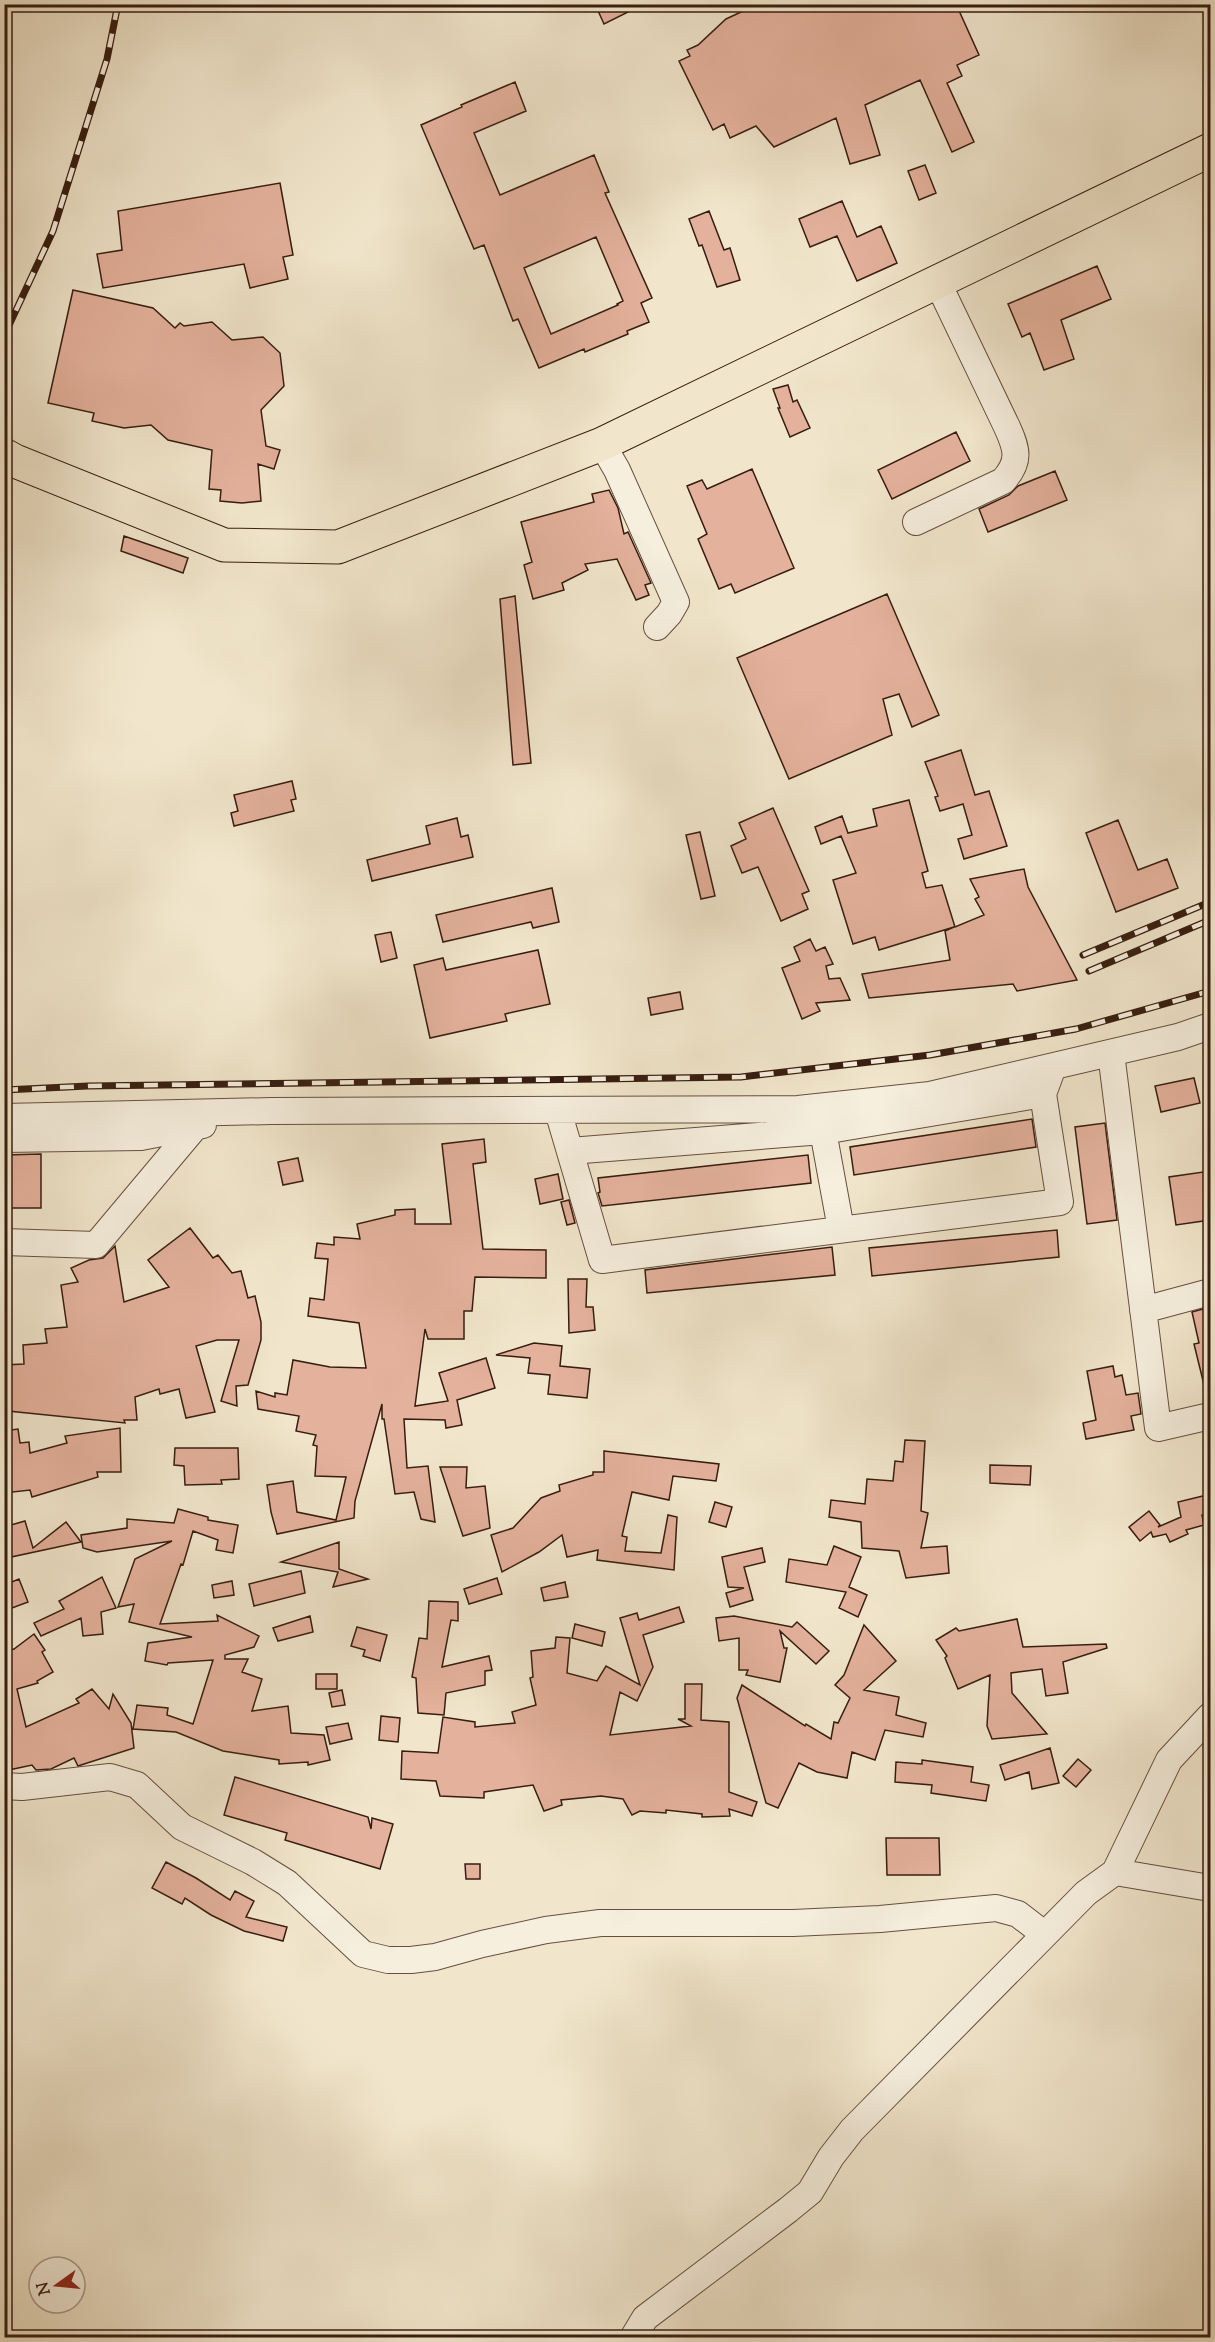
<svg xmlns="http://www.w3.org/2000/svg" width="1215" height="2342" viewBox="0 0 1215 2342" font-family="'Sorts Mill Goudy',serif">
	<style>
		.building { fill: #e4b19c; stroke: #371d10; stroke-width: 1.5; fill-rule: evenodd }
		.lines { fill: none; stroke-linecap: round; stroke-linejoin: round }
		.minor-casing { stroke: #664f3f; stroke-width: 28 }
		.major-casing { stroke: #371d10; stroke-width: 35 }
		.minor { stroke: #f6efde; stroke-width: 26 }
		.major { stroke: #f1e6cc; stroke-width: 33 }
		.rail-casing { stroke: #371d10; stroke-width: 7 }
		.rail { stroke: #f6efde; stroke-width: 4.5; stroke-dasharray: 14; stroke-linecap: butt }
	</style>
	<rect width="100%" height="100%" fill="#f1e6cc"/>
	<filter id="stains"><feTurbulence type="fractalNoise" baseFrequency=".00333" numOctaves="4"/><feColorMatrix values="0 0 0 0 .2 0 0 0 0 .09 0 0 0 0 .02 0 0 0 .5 -.17"/></filter>
	<radialGradient id="worn" r=".72"><stop offset=".6" stop-color="#630" stop-opacity="0"/><stop offset="1" stop-color="#630" stop-opacity=".3"/></radialGradient>
	<path class="building" d="M595 4H644L604 24Z
		M758 4H956L979 55 957 65 962 76 947 83 974 142 952 152 920 80 865 105 880 155 850 164 836 118 774 147 756 126 730 138 724 124 713 130 679 61 690 56 687 50 698 45 726 19Z
		M515 82 526 111 474 133 500 195 594 155 609 192 605 193 652 298 641 303 649 322 627 331 628 334 585 352 584 349 539 368 518 319 513 321 484 245 474 249 421 125 462 107 461 105ZM596 237 623 301 617 304 618 305 551 334 524 268Z
		M925 165 936 193 919 200 908 171Z
		M280 183 293 255 283 257 288 279 250 288 244 264 103 288 97 254 122 250 118 211Z
		M842 201 857 237 881 226 897 263 857 281 837 236 810 247 799 219Z
		M709 211 724 250 730 248 740 280 717 287 702 245 699 246 689 219Z
		M1097 266 1111 299 1061 320 1074 359 1044 370 1030 333 1022 337 1008 304Z
		M73 290 153 308 175 328 180 323 184 326 212 322 232 340 263 337 280 353 284 386 261 410 266 446 280 450 274 469 258 464 261 501 242 503 220 501 221 490 209 489 212 450 168 440 151 425 124 428 92 421 94 413 48 403Z
		M788 385 793 402 797 400 810 428 790 437 778 408H780L773 389Z
		M956 432 970 461 892 499 878 470Z
		M752 469 794 568 735 593 731 584 719 589 698 539 707 534 687 486 702 480 707 489Z
		M1055 471 1067 500 988 532 979 509 1009 495 1018 486Z
		M609 490 618 508 624 534 628 532 651 583 645 585 649 595 636 600 617 559 585 564 588 570 562 583 564 590 533 599 524 565 532 562 521 522 594 502 592 494Z
		M124 536 188 558 183 573 121 551Z
		M887 594 939 715 912 727 899 694 883 699 892 735 789 779 737 658Z
		M515 596 531 763 513 765 500 599Z
		M961 750 975 795 989 791 1007 846 964 859 958 839 972 835 963 804 940 811 935 797 938 796 925 762Z
		M292 781 296 799 291 800 294 811 234 826 231 813 238 811 234 795Z
		M909 800 928 871 922 873 926 888 942 885 955 927 984 915 975 899 979 897 970 879 1024 869 1028 887 1077 980 1017 991 1013 984 869 998 862 974 950 960 945 931 954 927 879 950 875 937 853 944 833 880 856 873 841 836 821 844 815 827 842 816 848 833 877 826 873 809Z
		M773 808 809 891 802 894 808 909 781 921 758 867 742 873 731 846 746 839 739 823Z
		M457 818 461 837 468 835 473 857 372 881 367 860 430 844 426 826Z
		M1118 820 1138 870 1167 859 1178 888 1116 912 1086 833Z
		M700 832 715 896 701 899 686 835Z
		M552 888 559 922 533 928 531 922 443 942 436 915Z
		M391 932 397 958 381 962 375 935Z
		M810 939 816 951 825 947 833 964 826 966 829 979 840 978 850 1000 816 1003 820 1011 802 1019 782 968 800 961 794 947Z
		M538 950 550 1004 505 1014 507 1021 430 1038 414 965 443 958 446 970Z
		M680 992 683 1009 651 1015 648 998Z
		M1194 1078 1200 1103 1161 1112 1155 1086Z
		M1032 1119 1036 1147 854 1175 850 1147Z
		M1105 1123 1117 1220 1087 1224 1075 1127Z
		M484 1139 486 1162 473 1164 483 1249 546 1250V1278L475 1277 472 1311H464V1339H428L425 1329 415 1406 448 1401 439 1373 486 1358 495 1388 457 1400 462 1425 446 1428 445 1420 404 1419 407 1468 428 1466 435 1522 421 1519 414 1492 395 1494 384 1419H382V1404L355 1501 354 1518 277 1534 271 1512 267 1485 293 1481 297 1512 336 1520 346 1477 315 1476 317 1446 313 1445 316 1435 296 1431 299 1416 258 1409 256 1391 275 1397V1393L287 1395 293 1360 330 1367 366 1368 359 1323 308 1316 310 1298 324 1300 328 1259 315 1258 317 1243 334 1245V1237L360 1239 357 1224 395 1215V1210L415 1209V1224H451L442 1144Z
		M41 1154V1208H4V1155Z
		M808 1155 811 1183 602 1206 598 1193 600 1192 598 1178Z
		M298 1158 303 1181 283 1185 278 1162Z
		M1210 1171V1220L1176 1225 1169 1177Z
		M558 1174 563 1199 540 1204 535 1179Z
		M569 1200 575 1223 567 1225 561 1202Z
		M190 1228 213 1258 218 1255 232 1273 241 1271 248 1298 255 1296 261 1322V1340L248 1385 236 1386 237 1406 221 1401 239 1340H217L196 1346 215 1412 186 1418 179 1389 160 1394 159 1389 135 1397 137 1420H124L125 1423 8 1411V1401L4 1400V1365L24 1364 23 1345 47 1343 45 1329 67 1327 61 1285 78 1282 71 1268 89 1260 103 1258 115 1246 124 1302 169 1287 148 1260Z
		M1057 1230 1059 1257 872 1276 869 1248Z
		M832 1247 835 1275 647 1293 645 1270Z
		M568 1279H587L586 1307H593L595 1330 569 1333Z
		M1210 1307V1389H1205L1194 1344 1199 1343 1192 1312Z
		M534 1343 562 1346 560 1366 590 1369 587 1398 548 1394 550 1375 528 1373 530 1358 496 1355Z
		M1113 1366 1115 1377 1122 1375 1126 1395 1138 1393 1141 1414 1131 1416 1134 1430 1086 1439 1083 1423 1096 1420 1087 1371Z
		M120 1428 121 1472H97L98 1477 32 1497 30 1490 4 1493V1476L9 1475 4 1431 18 1429 20 1443 29 1442 30 1453 67 1443 65 1436Z
		M905 1440 925 1441 921 1511 928 1513 921 1548 947 1546 949 1573 906 1578 899 1551 862 1548 861 1522 829 1517 831 1500 865 1504 867 1479 893 1481 895 1461 903 1462Z
		M175 1448H238L239 1479 221 1480 222 1484 185 1485 184 1466 174 1465Z
		M604 1451 719 1464 716 1481 673 1476 669 1500 632 1492 622 1536 627 1537 625 1551 661 1553 668 1515 677 1517 674 1570 597 1560 598 1550 567 1557 562 1535 539 1552 502 1572 491 1535 513 1528 541 1498 560 1491 559 1485 593 1475V1472H604Z
		M990 1465 1031 1466 1030 1485 990 1483Z
		M440 1467H467L466 1488 485 1486 490 1528 463 1536Z
		M1207 1495 1210 1513 1202 1515 1204 1525 1186 1530 1188 1534 1170 1542 1166 1534 1153 1537 1151 1532 1140 1541 1129 1527 1149 1511 1160 1525 1158 1527 1181 1517 1178 1502Z
		M715 1502 732 1507 726 1527 709 1522Z
		M178 1509 208 1517V1520L238 1525 233 1553 216 1550 218 1540 193 1531 183 1565 181 1564 160 1624 218 1621 217 1615 259 1636 254 1647 225 1655V1659H248L242 1672 262 1679 252 1711 288 1706 291 1733 324 1735 330 1760 308 1765V1762L279 1764V1760L223 1751 176 1732 133 1729 137 1705 168 1708 167 1715 193 1724 213 1660 168 1663 167 1665 145 1661 148 1643 192 1637 129 1622 134 1604 118 1607 135 1559 172 1541 97 1552 83 1548 81 1535 127 1528V1519L174 1523Z
		M25 1521 33 1548 66 1522 81 1542 11 1557 4 1527Z
		M339 1542V1569L368 1579 333 1587 338 1572 281 1562Z
		M834 1546 861 1557 849 1587 867 1595 858 1617 839 1608 846 1592 786 1582 789 1559 827 1565Z
		M762 1548 765 1562 744 1567 753 1600 730 1607 726 1593 744 1588 728 1587 722 1557Z
		M301 1571 305 1593 254 1606 249 1584Z
		M102 1577 116 1608 101 1612 103 1634 83 1636 81 1618 41 1636 34 1623 64 1609 59 1601Z
		M497 1578 502 1594 469 1604 464 1589Z
		M19 1579 28 1602 4 1611V1585Z
		M232 1581 234 1595 214 1598 212 1585Z
		M565 1582 568 1597 544 1601 541 1588Z
		M429 1601 458 1602V1621L451 1620 442 1667 489 1656 492 1670 485 1671V1685L446 1693 444 1715 418 1713 416 1678 412 1677 419 1638 427 1639Z
		M679 1607 684 1622 643 1635 653 1667 637 1701 620 1692 610 1735 691 1726 678 1719H685V1684H702L701 1720 729 1722V1792L757 1802 752 1816 729 1809 730 1816 702 1817V1814L666 1810V1813L640 1811 632 1815 623 1799 601 1796 561 1800 562 1805 544 1811 533 1785 484 1792V1798L440 1796 436 1781 401 1779 402 1751 438 1753 443 1717 475 1722V1727L515 1723 512 1712 536 1705 530 1678 533 1677 531 1651 555 1648 556 1637 570 1638 567 1673 597 1681 606 1666 640 1685 620 1618 637 1613 639 1620Z
		M310 1616 313 1632 278 1641 273 1628Z
		M734 1616 792 1627 797 1622 829 1651 816 1664 780 1631 784 1648H787L780 1682 746 1675 748 1670H739V1638L719 1641 716 1618Z
		M1017 1619 1023 1647 1106 1644 1107 1648 1063 1662 1068 1693 1046 1696 1042 1669 1011 1673 1012 1693 1047 1734 992 1739 987 1726 990 1675 958 1689 945 1658 947 1656 936 1640 956 1628 959 1631Z
		M575 1624 605 1632 602 1646 572 1638Z
		M864 1625 896 1661 864 1690 899 1697 896 1715 926 1723 923 1737 885 1730 875 1760 852 1752 847 1778 817 1772 799 1763 778 1808 766 1803 737 1698 742 1685 805 1726 806 1724 831 1739 834 1722 838 1723 850 1698 835 1685 844 1675Z
		M357 1627 387 1635 380 1661 363 1656 365 1650 351 1646Z
		M34 1634 45 1650 42 1652 53 1672 37 1681 38 1683 17 1689 26 1727 79 1703 76 1699 92 1689 109 1709 113 1694 131 1723 134 1748 81 1765 78 1766 74 1758 51 1769 36 1770 32 1765 4 1771V1652L14 1649Z
		M316 1674H337V1689H316Z
		M342 1690 345 1705 332 1707 329 1693Z
		M381 1716 400 1718 398 1742 379 1740Z
		M348 1723 352 1739 330 1744 326 1727Z
		M1050 1748 1059 1783 1032 1789 1029 1772 1005 1780 1000 1765Z
		M1078 1759 1091 1770 1076 1787 1063 1776Z
		M922 1760 973 1767 971 1782 989 1785 986 1801 931 1793 932 1785 895 1782 896 1762 922 1764Z
		M235 1777 368 1817 371 1829 372 1818 393 1824 380 1869 285 1840 287 1833 224 1815Z
		M886 1838H939L940 1875H887Z
		M166 1862 196 1878 230 1900 235 1891 254 1901 246 1917 287 1927 283 1941 244 1931 211 1915 185 1898 182 1904 152 1888Z
		M465 1864H480V1879H466Z"/>
	<g class="lines">
		<g class="minor-casing">
			<path id="minor" d="M602 444 617 470 676 602 669 614 657 627
				M916 522 1003 481C1021 461 1017 449 1007 427L937 281
				M1111 1053 1158 1428 1210 1416
				M558 1111 602 1260 1060 1202 1043 1094 1053 1067
				M4 1117 271 1111 798 1109 930 1095 1178 1037 1210 1026
				M823 1131 841 1229
				M4 1139 141 1137 203 1125
				M570 1151 823 1131 1043 1094
				M4 1242 96 1245 195 1127
				M1143 1310 1210 1292
				M1210 1716 1169 1760 1115 1872 1210 1888
				M4 1786 22 1787 110 1777 137 1785 182 1827 253 1862 287 1883 363 1954 388 1960H411L435 1957 482 1944 546 1930 600 1923H793L880 1919 996 1908 1018 1914 1044 1934
				M633 2338 645 2318 788 2210 810 2192 831 2157 852 2130 1086 1893 1115 1872"/>
		</g>
		<g class="major-casing">
			<path id="major" d="M4 455 15 461 224 545 338 547 602 444 1210 150"/>
		</g>
		<use href="#minor" class="minor"/>
		<use href="#major" class="major"/>
		<g class="rail-casing">
			<path id="rail" d="M4 336 53 231 107 59 118 4
				M1083 955 1210 902
				M1089 971 1210 920
				M4 1090 88 1086 741 1077 930 1055 1076 1029 1210 991"/>
		</g>
		<use href="#rail" class="rail"/>
	</g>
	<rect width="1215" height="2342" fill="none" stroke="#f1e6cc" stroke-width="24"/>
	<rect x="6" y="6" width="1203" height="2330" fill="none" stroke="#371d10" stroke-width="3"/>
	<rect x="12" y="12" width="1191" height="2318" fill="none" stroke="#371d10" stroke-width="1.5"/>
	<g transform="translate(57 2285) rotate(255)"><circle r="28" fill="#f6efde" stroke="#aa9b8c" stroke-width="1.5"/>
	<path d="M0-4.5L10 22L0 15L-10 22Z" fill="#8f2418"/>
	<text y="-9" font-size="16" font-weight="bold" text-anchor="middle" fill="#371d10">N</text>
	</g>
	<rect width="100%" height="100%" filter="url(#stains)"/>
	<rect width="100%" height="100%" fill="url(#worn)"/>
</svg>
